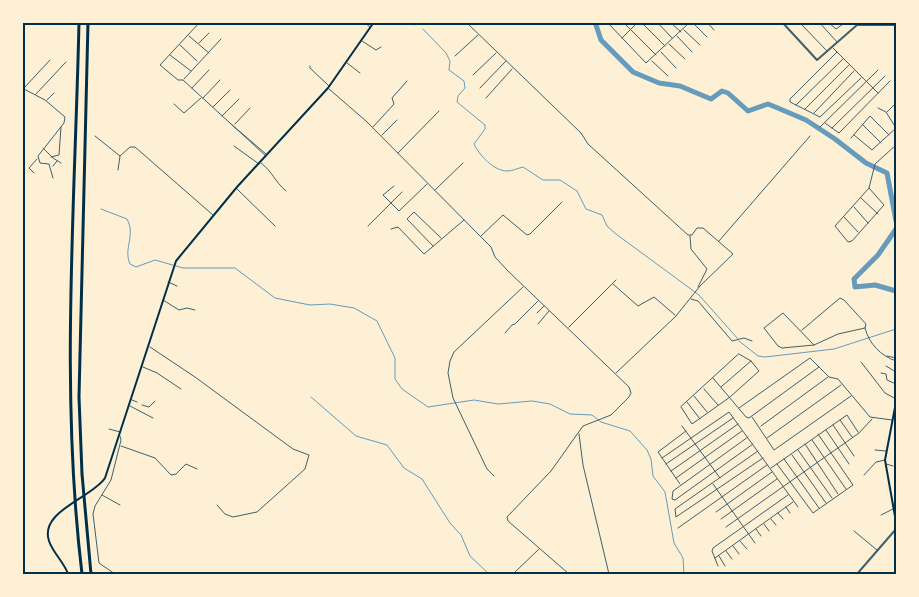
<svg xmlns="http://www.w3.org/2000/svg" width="919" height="597" viewBox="0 0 919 597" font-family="'Golos Text',sans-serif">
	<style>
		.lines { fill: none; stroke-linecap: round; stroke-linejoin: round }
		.stream { stroke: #669bbc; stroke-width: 1 }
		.river { stroke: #669bbc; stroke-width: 5 }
		.minor { stroke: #3f606c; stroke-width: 1 }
		.tertiary { stroke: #3f606c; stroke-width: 2 }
		.secondary { stroke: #003049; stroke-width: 2 }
		.motorway { stroke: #003049; stroke-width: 3 }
		.neatline { fill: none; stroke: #003049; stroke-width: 2 }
	</style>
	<rect width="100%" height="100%" fill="#fdf0d5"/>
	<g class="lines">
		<path class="stream" d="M423 29 446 53 450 61 449 70 464 81 465 88 458 96 457 102 485 125V129L474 144C479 155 494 171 507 171 513 171 518 168 523 167L543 180H560L577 191 586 209 602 215 607 226 616 234 699 295 738 339
			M101 209 127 219C136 236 123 248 130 264L136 267 155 260 183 268H235L275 298 310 305 330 304 354 308 377 321 395 358V379L402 389 428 407 474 400 498 404 532 401 550 404 570 414 592 415 601 422 630 431 647 450 651 459 653 476 665 492 674 543 683 558 684 574
			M739 341 758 356 765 357 834 349 896 329
			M311 397 356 436 387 445 404 468 422 479 450 523 461 535 470 556 489 574"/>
		<path class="river" d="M595 22 601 40 633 72 659 83 680 86 711 99 722 91 728 93 748 111 768 104 773 106 806 120 835 139 866 163 887 173 896 221
			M896 229 878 255 854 279 855 287 875 285 896 291"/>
		<path class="minor" d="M200 22 160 65 178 80H183L266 156
			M302 22 303 23
			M364 22 370 27
			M411 22 414 25
			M466 22 581 133 588 144 688 235H692L697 228H703L733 254 700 286 676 316 616 373
			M607 22 646 63 690 22
			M623 22 656 55
			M641 22 665 46
			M657 22 672 38
			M670 22 681 32
			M692 22 707 37
			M707 22 714 30
			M721 22 722 23
			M819 22 837 42
			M828 22 836 29 846 22
			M802 25 827 51
			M684 30 700 45
			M189 36 209 53
			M677 36 692 52
			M622 38 638 22
			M362 41 376 50 381 47
			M199 43 209 33
			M669 44 685 59
			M180 45 197 61
			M833 48 878 93
			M661 52 676 68
			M837 52 790 99V102L820 117 861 78
			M170 55 191 71
			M455 56 478 35
			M652 61 668 76
			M347 63 360 73
			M310 66V68L329 86
			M473 75 496 53
			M184 79 221 39
			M22 88 45 100 65 117 64 123 38 156 40 163 49 164 53 178
			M24 88 50 60
			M192 88 209 70
			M480 88 506 61
			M329 89 366 121 491 247 495 257 508 271 629 387 631 393 629 397 611 415 583 426 551 471 507 517 508 521 569 574
			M36 94 66 62
			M203 98 220 80
			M486 98 512 69
			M47 100 54 93
			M174 104 184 113 201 98
			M796 105 843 59
			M213 107 230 90
			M878 108 886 112 896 128
			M805 109 849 65
			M887 112 896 103
			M814 113 854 71
			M222 116 239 99
			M825 123 839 133 890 81
			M231 124 266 154
			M235 124 250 108
			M862 124 881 143
			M373 127 394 104 392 98 407 81
			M820 127 878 70
			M832 128 885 76
			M382 135 397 120
			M854 135 872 150 896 128
			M95 136 120 156 130 147H135L213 215
			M851 138 870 116 889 135
			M234 146 259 164
			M43 148 53 158 61 163
			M398 153 439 111
			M51 157 59 155 61 127
			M261 163C273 172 274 181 286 191
			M53 166 57 161
			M118 170 120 156
			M34 173 29 168 37 159
			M394 186 383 195 399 211 427 184
			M869 188 884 205 852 241 848 242 835 226 869 188 875 164 896 145
			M237 189 275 226
			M435 190 463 163
			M861 198 878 214
			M854 207 868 223
			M844 217 858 232
			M368 226 402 192
			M391 229 398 227 424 254 464 220
			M481 236 503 215 527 235 530 234 562 202
			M690 236 691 249 707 269 698 287
			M719 241 810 136
			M433 246 407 219 414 212 441 238
			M168 282 177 286
			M613 284 638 306 654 297 675 315
			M691 299 698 301 732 341 744 338 752 341
			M163 300 179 310 187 308 195 310
			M537 313 544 306
			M538 324 549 311
			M569 327 616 280
			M865 328C869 344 881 356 896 361
			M802 330 840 298 844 300 866 324 865 328 838 334 814 345 782 348 778 346 764 328 783 313 814 345
			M505 333 512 325 515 324 538 301
			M150 347 195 377 293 449 309 455 305 469 257 512 233 517 225 514 217 505
			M739 354 751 361 759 371 730 397 692 424 681 407Z
			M887 356 896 358
			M861 362 885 393 896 399
			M886 366 896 372
			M143 367 157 373 181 389
			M881 373 886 374 887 380 896 384
			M713 378 746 417 749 418 819 367
			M721 387 751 361
			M704 389 718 405
			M694 396 707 412
			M132 400 137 402
			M687 402 700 419
			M142 405 149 407 155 401
			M130 406 153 418
			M739 408 810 358 829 377 838 379 870 417 892 420
			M752 417 774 450 851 396
			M840 420 852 437
			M833 425 854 456
			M682 426 720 478
			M761 426 828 377
			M109 429 120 432
			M826 430 849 464
			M579 434 583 465 609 574
			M748 437 673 491 672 499 675 500 753 444
			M767 438 841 385
			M812 440 846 489
			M805 444 838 494
			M121 446 155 458 171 475 176 474 186 464 197 469
			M798 450 832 498
			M875 450 886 451
			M758 451 675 509 676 517 763 458
			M792 455 826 503
			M662 458 729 412 798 507
			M784 459 819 508
			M666 464 733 418
			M777 464 813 513 853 485 818 434
			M886 464 893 466
			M771 468 847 415 858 432
			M671 471 738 424
			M864 475 876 462 885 460
			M494 476 487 469 453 398 448 373 450 361 454 352 523 287
			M676 478 742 431
			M680 484 658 452 686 431
			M713 484 755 543
			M102 495 120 505
			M786 507 790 513
			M716 512 772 472
			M778 513 783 519
			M881 515 893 509
			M721 519 777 479
			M771 519 776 525
			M764 524 769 531
			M726 527 859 433 872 419
			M678 528 767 465
			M756 529 761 536
			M854 531 877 550
			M740 541 747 549
			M733 546 739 554
			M726 551 732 559
			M719 556 725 566
			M715 558 793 502
			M718 566 712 551 713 548 788 495
			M115 574 99 563 93 514 95 506 111 480 121 440 120 436
			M513 574 539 549"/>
		<path class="tertiary" d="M782 22 817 60 857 25H896
			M857 574 896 529"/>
		<path class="secondary" d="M896 402 885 460 896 522
			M68 574C64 562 53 553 49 541 39 511 92 498 105 478L176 261 237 187 328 88 374 22"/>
		<path class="motorway" d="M79 22C75 206 60 392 82 574
			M88 22 79 397 82 474 91 574"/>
	</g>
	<rect width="919" height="597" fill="none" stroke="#fdf0d5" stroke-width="48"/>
	<rect x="24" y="24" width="871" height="549" class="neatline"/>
</svg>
